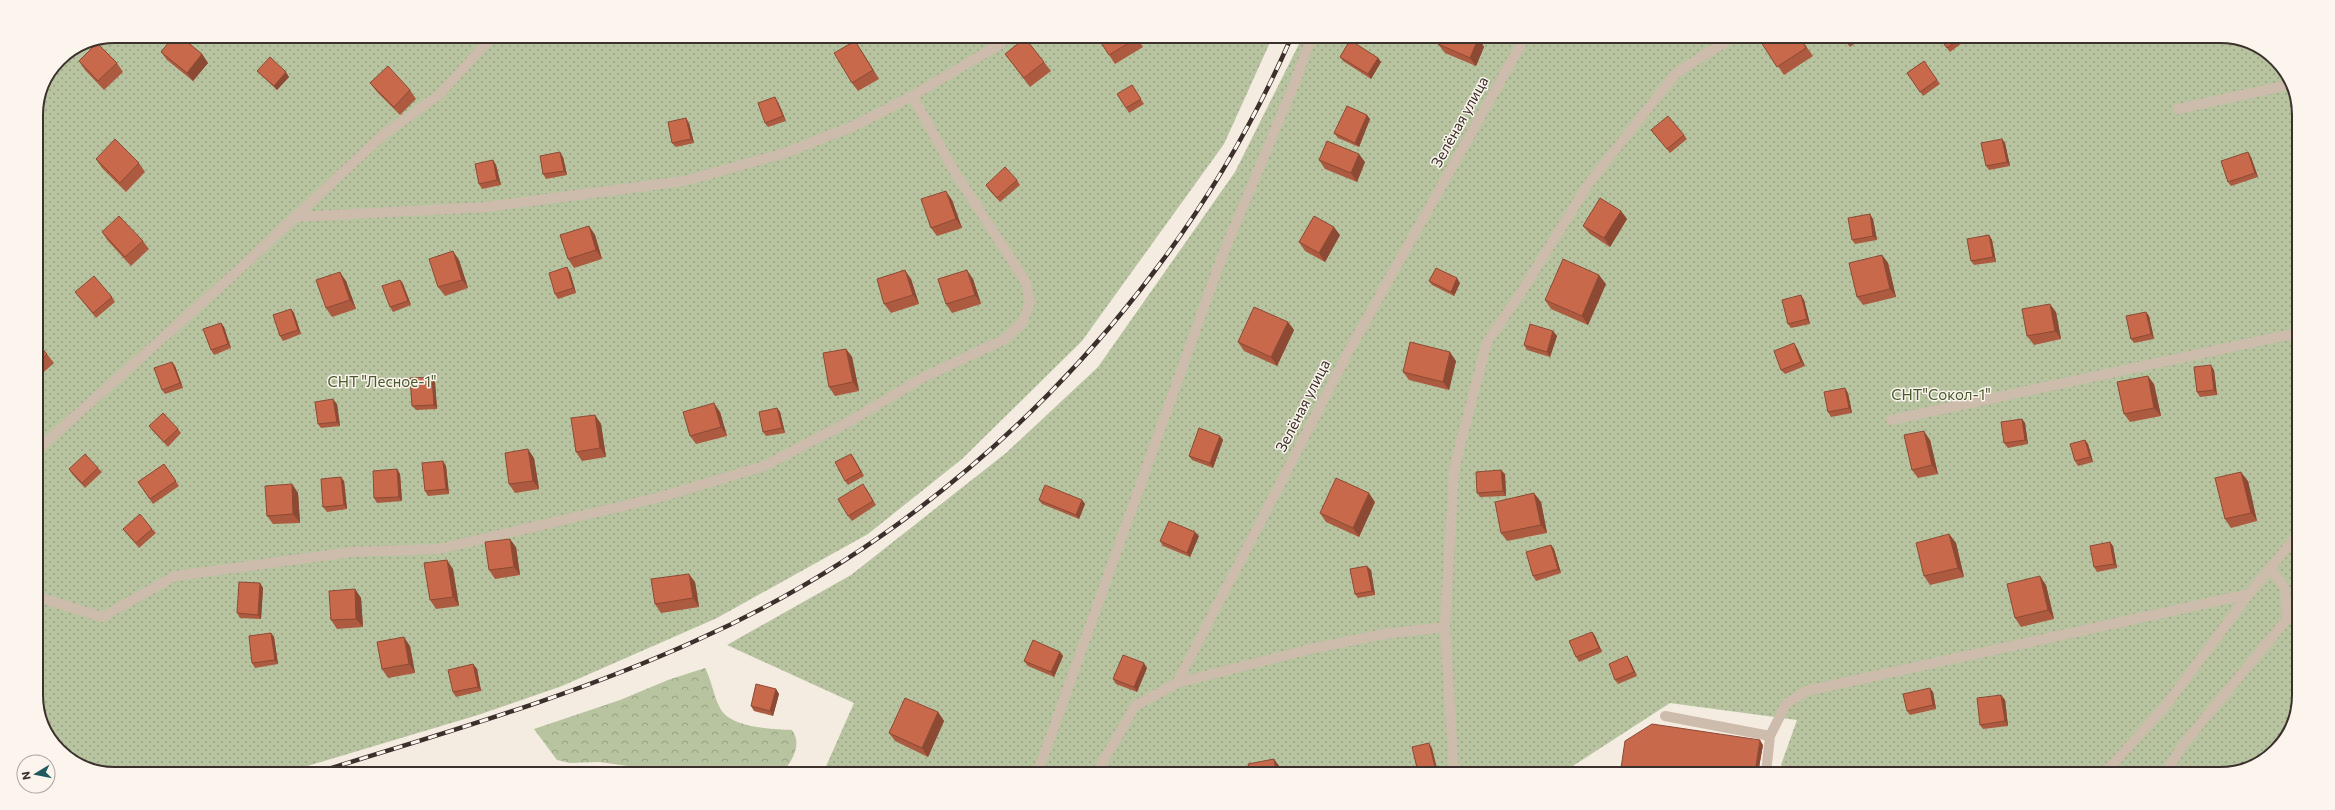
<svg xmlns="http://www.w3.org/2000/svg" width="2335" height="810" viewBox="0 0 2335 810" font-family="Commissioner,sans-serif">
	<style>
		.forest { fill: url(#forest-crowns) }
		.garden { fill: url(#garden-dots) }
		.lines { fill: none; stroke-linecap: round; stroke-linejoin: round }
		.minor { stroke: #cdbbac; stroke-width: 10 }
		.rail-casing { stroke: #3b302b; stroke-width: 4.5 }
		.rail { stroke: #fbf5ee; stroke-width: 3; stroke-dasharray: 9; stroke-linecap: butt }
		.wall { fill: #ac5a40 }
		.shaded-wall { fill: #8c4a34 }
		.building { fill: #c8694b; stroke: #8c4a34 }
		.labels { text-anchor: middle; stroke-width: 3; stroke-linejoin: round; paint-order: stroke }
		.street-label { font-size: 15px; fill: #3b302b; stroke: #fbf5ee }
		.park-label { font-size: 15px; fill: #4a5a2e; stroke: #fbf5ee }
		.rim { fill: none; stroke: #3b302b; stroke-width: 2 }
	</style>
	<defs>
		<pattern id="forest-crowns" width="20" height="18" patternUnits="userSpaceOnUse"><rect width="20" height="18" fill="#b8c4a0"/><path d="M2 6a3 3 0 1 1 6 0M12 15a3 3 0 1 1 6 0" fill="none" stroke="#97a083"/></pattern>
		<pattern id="garden-dots" width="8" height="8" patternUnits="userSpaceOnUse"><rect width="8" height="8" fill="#b8c4a0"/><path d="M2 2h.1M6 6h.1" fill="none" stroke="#97a083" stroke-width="1.8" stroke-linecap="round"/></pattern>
	</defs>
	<rect width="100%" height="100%" fill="#f4ebe1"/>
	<path class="forest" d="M705 668C712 681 713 695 720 708 730 728 772 729 792 730 802 744 793 759 784 771H638L635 767 599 762 570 763 557 760 534 729 620 700 668 680Z"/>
	<path class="garden" d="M115 36 1272 38 1224 144 1082 341 962 459 868 534 717 618 562 686 478 715 294 770H90L53 743 36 700V110C43 80 54 56 85 42 94 38 106 38 115 36Z
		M1302 38 2245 40 2282 67 2299 110 2295 720 2268 758 2220 774 1796 773 1781 765 1797 720 1670 703 1562 773 824 771 854 703 727 645 851 575 1006 453 1098 367 1235 172Z"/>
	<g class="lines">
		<path class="minor" d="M2178 109 2289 85
			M296 217 486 207 684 181 785 153 856 125 912 96 1002 43
			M1891 420 2297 333
			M36 451 232 276 384 134 439 95 492 37
			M36 594 41 598 102 617 175 576 351 552 439 549 657 498 764 466 850 421 924 377 1005 339 1023 322 1030 302 1026 282 956 174 912 96
			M1177 683 1315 648 1384 634 1445 627
			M1665 716 1770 736 1766 773
			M1770 736 1786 704 1806 691 2249 594
			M1038 772 1221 259 1296 80 1311 38
			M1097 772 1135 706 1177 683 1351 347 1524 39
			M1454 773 1445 627 1454 469 1487 342 1520 294 1589 183 1676 73 1730 39
			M2104 774 2167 704 2249 594 2296 537
			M2165 774 2182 746 2287 619 2285 588 2270 568"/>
		<g class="rail-casing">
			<path id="rail" d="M325 770C450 731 576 695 695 641 958 524 1175 302 1291 38"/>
		</g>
		<use href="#rail" class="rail"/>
	</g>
	<path class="wall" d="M1098 38H1137L1143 47 1115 64Z
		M1441 39H1479L1484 47 1476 66 1445 53 1438 44Z
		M1759 39H1801L1813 56 1784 75Z
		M1844 39H1861L1850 47Z
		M1941 40H1966L1950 52Z
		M861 50 879 79 858 91 852 83Z
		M161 52 202 54 208 63 193 81 167 60Z
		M1005 54 1044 62 1051 71 1030 87Z
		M1340 57 1378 58 1381 62 1371 79 1343 61Z
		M79 61 117 63 123 72 104 90 85 70Z
		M1924 61 1940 84 1923 96 1907 73Z
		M257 71 289 77 277 90 261 75Z
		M370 83 410 90 416 99 400 115 377 92Z
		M1132 85 1144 104 1129 113 1126 108Z
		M778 102 786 121 768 127 765 123Z
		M1370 119 1359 147 1338 138 1334 133Z
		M689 123 694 143 676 147 672 143Z
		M1651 130 1684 135 1687 139 1670 153Z
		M2002 139 2005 143 2010 166 1989 170 1986 166Z
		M563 157 567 175 546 179 543 174Z
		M2251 157 2258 177 2231 186 2228 182Z
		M96 159 139 163 145 172 126 192 102 168Z
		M493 160 496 165 501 185 482 189 479 184Z
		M1319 160 1365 162 1357 182 1325 169Z
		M1017 180 1020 185 1000 202 989 190 986 185Z
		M952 200 962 228 937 236 931 228Z
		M1621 211 1627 219 1610 247 1590 234 1583 226Z
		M1873 219 1877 240 1855 244 1852 240Z
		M589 226 595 235 602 259 574 268 568 259Z
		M102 232 143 241 149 249 131 266 108 241Z
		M1340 235 1325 262 1305 251 1299 242Z
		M1989 235 1992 240 1996 262 1974 265 1971 261Z
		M1882 255 1888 263 1896 297 1863 305 1857 297Z
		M459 260 468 288 445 296 438 287Z
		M570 272 576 293 558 299 555 294Z
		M911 279 919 304 891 313 884 304Z
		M973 279 981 304 952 313 946 304Z
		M400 280 403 284 411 305 393 312 390 307Z
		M346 281 356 309 332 317 326 308Z
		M1429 281 1460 283 1454 296 1432 285Z
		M1606 284 1588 325 1551 309 1545 300Z
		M75 292 112 297 115 302 96 318Z
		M1801 295 1804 300 1810 324 1791 328 1788 324Z
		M291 309 294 313 301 334 283 341 280 336Z
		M2056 312 2061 339 2034 345 2027 336Z
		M2146 312 2149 316 2154 339 2134 343 2131 339Z
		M1288 322 1294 330 1277 366 1244 351 1238 342Z
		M221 323 224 327 231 348 214 355 211 350Z
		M1553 331 1557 336 1550 357 1527 350 1524 345Z
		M36 342 47 354 54 363 36 379Z
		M1797 348 1805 366 1785 374 1781 370Z
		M846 349 852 357 859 391 835 396 829 387Z
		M1456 361 1449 390 1409 380 1403 372Z
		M172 362 175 366 183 388 165 394 162 390Z
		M2214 370 2217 395 2200 397 2197 392Z
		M432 377 435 382 437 409 416 410 412 406Z
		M2154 384 2161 416 2130 422 2124 414Z
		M1848 393 1852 413 1831 417 1828 412Z
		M337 404 340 426 321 428 318 424Z
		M777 408 780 412 785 433 766 436 763 432Z
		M720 412 727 436 696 444 690 436Z
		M595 415 601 424 606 457 582 461 576 452Z
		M2022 419 2025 423 2028 444 2008 448 2004 443Z
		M149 426 178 429 181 433 168 447 152 430Z
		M1220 436 1223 440 1213 468 1192 460 1189 456Z
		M1930 440 1938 474 1918 478 1912 470Z
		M2085 440 2088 444 2093 462 2078 466 2075 461Z
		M851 454 864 476 848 485 845 481Z
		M534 458 539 489 515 493 509 484Z
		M443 461 446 466 449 494 428 496 425 491Z
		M164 464 179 486 153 504 138 482Z
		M98 468 102 472 85 488 72 474 69 469Z
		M397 469 400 474 402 501 377 503 374 498Z
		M1505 474 1506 496 1480 497 1477 493Z
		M344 481 347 509 327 512 323 507Z
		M2248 481 2257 521 2231 528 2225 519Z
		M292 484 298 493 300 523 273 524 267 516Z
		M866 488 876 505 852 521 848 516Z
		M1039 500H1082L1085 504 1079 519 1042 504Z
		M1375 502 1359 537 1326 522 1320 513Z
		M1541 502 1547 533 1507 541 1501 533Z
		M36 527 41 533 36 537Z
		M123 529H152L156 533 139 548Z
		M1949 534 1956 543 1964 577 1930 585 1924 576Z
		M1199 536 1190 557 1163 546 1160 541Z
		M1551 545 1554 549 1561 573 1536 581 1533 576Z
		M2113 546 2117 568 2097 572 2094 567Z
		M516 547 520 575 495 579 489 570Z
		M453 569 459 606 436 609 430 600Z
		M1371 570 1375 595 1358 598 1355 594Z
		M695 582 699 607 661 613 655 604Z
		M260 583 263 588 261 619 240 618 237 613Z
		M2046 585 2054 619 2021 627 2015 618Z
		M355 589 361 598 363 627 337 629 331 620Z
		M1592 632 1595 636 1602 652 1579 662 1576 657Z
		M271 633 274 637 278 664 255 668 252 663Z
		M410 646 415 673 388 678 382 669Z
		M1060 652 1063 656 1054 677 1028 666 1024 661Z
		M1627 656 1630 661 1637 676 1618 684 1615 680Z
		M473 664 477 669 481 691 456 697 453 692Z
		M1147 668 1137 692 1116 684 1113 679Z
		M776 689 779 694 773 716 754 711 751 706Z
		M1933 692 1936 709 1910 715 1907 711Z
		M2001 695 2005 700 2008 726 1983 729 1980 725Z
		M938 712 944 721 928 757 895 741 889 733Z
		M1763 745 1758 773H1628L1624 772 1621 768Z"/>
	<path class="shaded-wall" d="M1478 39H1479L1484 47 1476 66 1470 58Z
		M855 41 861 50 879 79 873 70Z
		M202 54 208 63 193 81 187 73Z
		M1378 58 1381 62 1371 79 1368 74Z
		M286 72 289 77 277 90 274 86Z
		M775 97 778 102 786 121 783 116Z
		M1367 115 1370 119 1359 147 1355 143Z
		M686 118 689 123 694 143 691 139Z
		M2002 139 2005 143 2010 166 2007 162Z
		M560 152 563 157 567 175 564 171Z
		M2248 152 2251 157 2258 177 2255 173Z
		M1359 154 1365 162 1357 182 1351 173Z
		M493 160 496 165 501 185 497 180Z
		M946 191 952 200 962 228 956 219Z
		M1621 211 1627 219 1610 247 1604 238Z
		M1870 214 1873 219 1877 240 1873 236Z
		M589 226 595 235 602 259 596 250Z
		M1334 227 1340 235 1325 262 1319 253Z
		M1989 235 1992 240 1996 262 1993 257Z
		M453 251 459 260 468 288 462 280Z
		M1882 255 1888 263 1896 297 1890 289Z
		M567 267 570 272 576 293 573 288Z
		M905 270 911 279 919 304 913 295Z
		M967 270 973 279 981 304 975 295Z
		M340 272 346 281 356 309 350 300Z
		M1599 275 1606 284 1588 325 1582 316Z
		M1457 278 1460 283 1454 296 1451 292Z
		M400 280 403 284 411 305 408 301Z
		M1801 295 1804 300 1810 324 1807 319Z
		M2050 304 2056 312 2061 339 2055 331Z
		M291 309 294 313 301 334 298 330Z
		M2146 312 2149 316 2154 339 2151 334Z
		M1288 322 1294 330 1277 366 1271 357Z
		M221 323 224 327 231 348 228 344Z
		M1553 331 1557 336 1550 357 1547 352Z
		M1794 343 1797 348 1805 366 1801 362Z
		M846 349 852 357 859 391 853 382Z
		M1450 352 1456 361 1449 390 1443 382Z
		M172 362 175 366 183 388 180 383Z
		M2211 365 2214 370 2217 395 2214 390Z
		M2148 376 2154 384 2161 416 2154 408Z
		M432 377 435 382 437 409 434 405Z
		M1845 388 1848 393 1852 413 1849 408Z
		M333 399 337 404 340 426 337 422Z
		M714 403 720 412 727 436 721 427Z
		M777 408 780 412 785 433 782 428Z
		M595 415 601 424 606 457 600 448Z
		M2022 419 2025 423 2028 444 2025 440Z
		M1924 431 1930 440 1938 474 1932 465Z
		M1220 436 1223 440 1213 468 1210 463Z
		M2085 440 2088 444 2093 462 2090 457Z
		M528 449 534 458 539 489 533 481Z
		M851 454 854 458 864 476 861 472Z
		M443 461 446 466 449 494 446 489Z
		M397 469 400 474 402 501 399 497Z
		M1501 470 1505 474 1506 496 1503 491Z
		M2241 472 2248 481 2257 521 2251 513Z
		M341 477 344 481 347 509 344 505Z
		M292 484 298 493 300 523 293 514Z
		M1369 493 1375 502 1359 537 1353 528Z
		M1534 493 1541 502 1547 533 1541 525Z
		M1082 500 1085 504 1079 519 1076 515Z
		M1195 532 1199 536 1190 557 1187 553Z
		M1949 534 1956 543 1964 577 1958 568Z
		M510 539 516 547 520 575 514 567Z
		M2110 542 2113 546 2117 568 2114 564Z
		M1551 545 1554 549 1561 573 1558 569Z
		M447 560 453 569 459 606 453 597Z
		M1367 566 1371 570 1375 595 1372 591Z
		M689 574 695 582 699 607 693 598Z
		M2040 576 2046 585 2054 619 2048 610Z
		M260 583 263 588 261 619 258 615Z
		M355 589 361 598 363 627 356 619Z
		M1592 632 1595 636 1602 652 1599 648Z
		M271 633 274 637 278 664 275 660Z
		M404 637 410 646 415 673 409 664Z
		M1060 652 1063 656 1054 677 1051 672Z
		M1627 656 1630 661 1637 676 1634 672Z
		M1144 663 1147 668 1137 692 1134 687Z
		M473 664 477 669 481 691 478 687Z
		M1930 688 1933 692 1936 709 1933 705Z
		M776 689 779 694 773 716 770 711Z
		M2001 695 2005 700 2008 726 2005 721Z
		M938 712 944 721 928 757 922 748Z
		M1760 740 1763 745 1758 773H1755Z
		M1429 743 1432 748 1438 772H1436V771Z
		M1274 759 1280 767 1281 772H1276Z"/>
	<path class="building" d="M174 36H180L202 54 187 73 161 52Z
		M1025 38 1044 62 1024 78 1005 54Z
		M1098 38H1137L1109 55Z
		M1441 39H1478L1470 58 1438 44Z
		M1759 39H1801L1806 48 1777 67Z
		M1844 39H1852L1846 43Z
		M1350 40 1378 58 1368 74 1340 57Z
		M1941 40H1958L1947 48Z
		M855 41 873 70 852 83 834 53Z
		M97 43 117 63 98 81 79 61Z
		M270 57 286 72 274 86 257 71Z
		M1924 61 1937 80 1920 92 1907 73Z
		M388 66 410 90 394 107 370 83Z
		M1132 85 1141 99 1126 108 1117 94Z
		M775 97 783 116 765 123 758 103Z
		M1347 106 1367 115 1355 143 1334 133Z
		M1668 116 1684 135 1667 149 1651 130Z
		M686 118 691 139 672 143 668 122Z
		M115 139 139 163 120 183 96 159Z
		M2002 139 2007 162 1986 166 1981 143Z
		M1327 141 1359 154 1351 173 1319 160Z
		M560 152 564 171 543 174 540 156Z
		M2248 152 2255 173 2228 182 2221 161Z
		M493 160 497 180 479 184 475 164Z
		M1005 167 1017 180 997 198 986 185Z
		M946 191 956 219 931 228 921 199Z
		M1600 198 1621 211 1604 238 1583 226Z
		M1870 214 1873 236 1852 240 1848 218Z
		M119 216 143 241 125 257 102 232Z
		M1314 216 1334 227 1319 253 1299 242Z
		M589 226 596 250 568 259 560 235Z
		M1989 235 1993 257 1971 261 1967 239Z
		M453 251 462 280 438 287 429 259Z
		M1882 255 1890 289 1857 297 1849 263Z
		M1563 259 1599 275 1582 316 1545 300Z
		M567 267 573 288 555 294 549 273Z
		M1436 268 1457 278 1451 292 1429 281Z
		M905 270 913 295 884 304 877 279Z
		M967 270 975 295 946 304 938 279Z
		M340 272 350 300 326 308 316 280Z
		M94 276 112 297 93 313 75 292Z
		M2298 276V299L2294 277Z
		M400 280 408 301 390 307 382 286Z
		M1801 295 1807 319 1788 324 1782 300Z
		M2050 304 2055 331 2027 336 2022 309Z
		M1254 307 1288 322 1271 357 1238 342Z
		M291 309 298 330 280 336 273 315Z
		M2146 312 2151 334 2131 339 2126 316Z
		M221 323 228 344 211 350 203 329Z
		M1530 324 1553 331 1547 352 1524 345Z
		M36 342 47 354 36 365Z
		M1410 342 1450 352 1443 382 1403 372Z
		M1794 343 1801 362 1781 370 1774 351Z
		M846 349 853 382 829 387 823 353Z
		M2297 350V380L2292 351Z
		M172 362 180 383 162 390 154 368Z
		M2211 365 2214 390 2197 392 2194 367Z
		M2148 376 2154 408 2124 414 2117 382Z
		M432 377 434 405 412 406 410 378Z
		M1845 388 1849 408 1828 412 1824 392Z
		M333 399 337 422 318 424 315 402Z
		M714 403 721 427 690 436 683 412Z
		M777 408 782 428 763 432 759 412Z
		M163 413 178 429 164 442 149 426Z
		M595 415 600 448 576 452 571 418Z
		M2022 419 2025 440 2004 443 2001 422Z
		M1199 428 1220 436 1210 463 1189 456Z
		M1924 431 1932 465 1912 470 1904 435Z
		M2085 440 2090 457 2075 461 2070 444Z
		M528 449 533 481 509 484 505 453Z
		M85 454 98 468 82 483 69 469Z
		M851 454 861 472 845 481 835 462Z
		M443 461 446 489 425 491 422 463Z
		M164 464 176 481 150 499 138 482Z
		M397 469 399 497 374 498 373 471Z
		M1501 470 1503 491 1477 493 1476 472Z
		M2241 472 2251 513 2225 519 2215 478Z
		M341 477 344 505 323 507 321 479Z
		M1336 478 1369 493 1353 528 1320 513Z
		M292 484 293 514 267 516 265 486Z
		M863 484 873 501 848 516 838 499Z
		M1045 485 1082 500 1076 515 1039 500Z
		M1534 493 1541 525 1501 533 1495 502Z
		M140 514 152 529 136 543 123 529Z
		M1169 521 1195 532 1187 553 1160 541Z
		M1949 534 1958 568 1924 576 1916 543Z
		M510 539 514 567 489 570 485 542Z
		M2110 542 2114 564 2094 567 2090 546Z
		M1551 545 1558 569 1533 576 1526 552Z
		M447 560 453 597 430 600 424 563Z
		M1367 566 1372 591 1355 594 1350 569Z
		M689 574 693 598 655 604 651 579Z
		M2040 576 2048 610 2015 618 2007 584Z
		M239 582 260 583 258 615 237 613Z
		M355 589 356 619 331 620 329 591Z
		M1592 632 1599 648 1576 657 1569 641Z
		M271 633 275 660 252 663 249 636Z
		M404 637 409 664 382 669 377 642Z
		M1033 640 1060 652 1051 672 1024 661Z
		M1123 655 1144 663 1134 687 1113 679Z
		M1627 656 1634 672 1615 680 1609 664Z
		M473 664 478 687 453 692 448 670Z
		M756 684 776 689 770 711 751 706Z
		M1930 688 1933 705 1907 711 1903 694Z
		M2001 695 2005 721 1980 725 1977 698Z
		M905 698 938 712 922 748 889 733Z
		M1652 724 1760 740 1755 773H1654L1621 768 1625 741Z
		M1429 743 1436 771 1431 772H1418L1412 747Z
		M1274 759 1276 772H1250L1248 764Z"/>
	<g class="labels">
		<g class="street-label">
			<text transform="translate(1460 122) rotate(-61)" y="5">Зелёная улица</text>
			<text transform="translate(1303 406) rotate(-63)" y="5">Зелёная улица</text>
		</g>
		<g class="park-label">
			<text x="382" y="387">СНТ "Лесное-1"</text>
			<text x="1941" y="400">СНТ"Сокол-1"</text>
		</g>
	</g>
	<path d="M0 0H2335V810H0ZM115 43H2220A72 72 0 0 1 2292 115V695A72 72 0 0 1 2220 767H115A72 72 0 0 1 43 695V115A72 72 0 0 1 115 43Z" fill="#fbf5ee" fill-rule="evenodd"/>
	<path class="rim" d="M115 43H2220A72 72 0 0 1 2292 115V695A72 72 0 0 1 2220 767H115A72 72 0 0 1 43 695V115A72 72 0 0 1 115 43Z"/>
	<g transform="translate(36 774) rotate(260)"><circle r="19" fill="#fbf5ee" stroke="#aea6a0"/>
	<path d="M0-3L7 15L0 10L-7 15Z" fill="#1f5a5e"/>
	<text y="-6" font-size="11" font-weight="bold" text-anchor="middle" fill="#3b302b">N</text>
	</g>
</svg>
